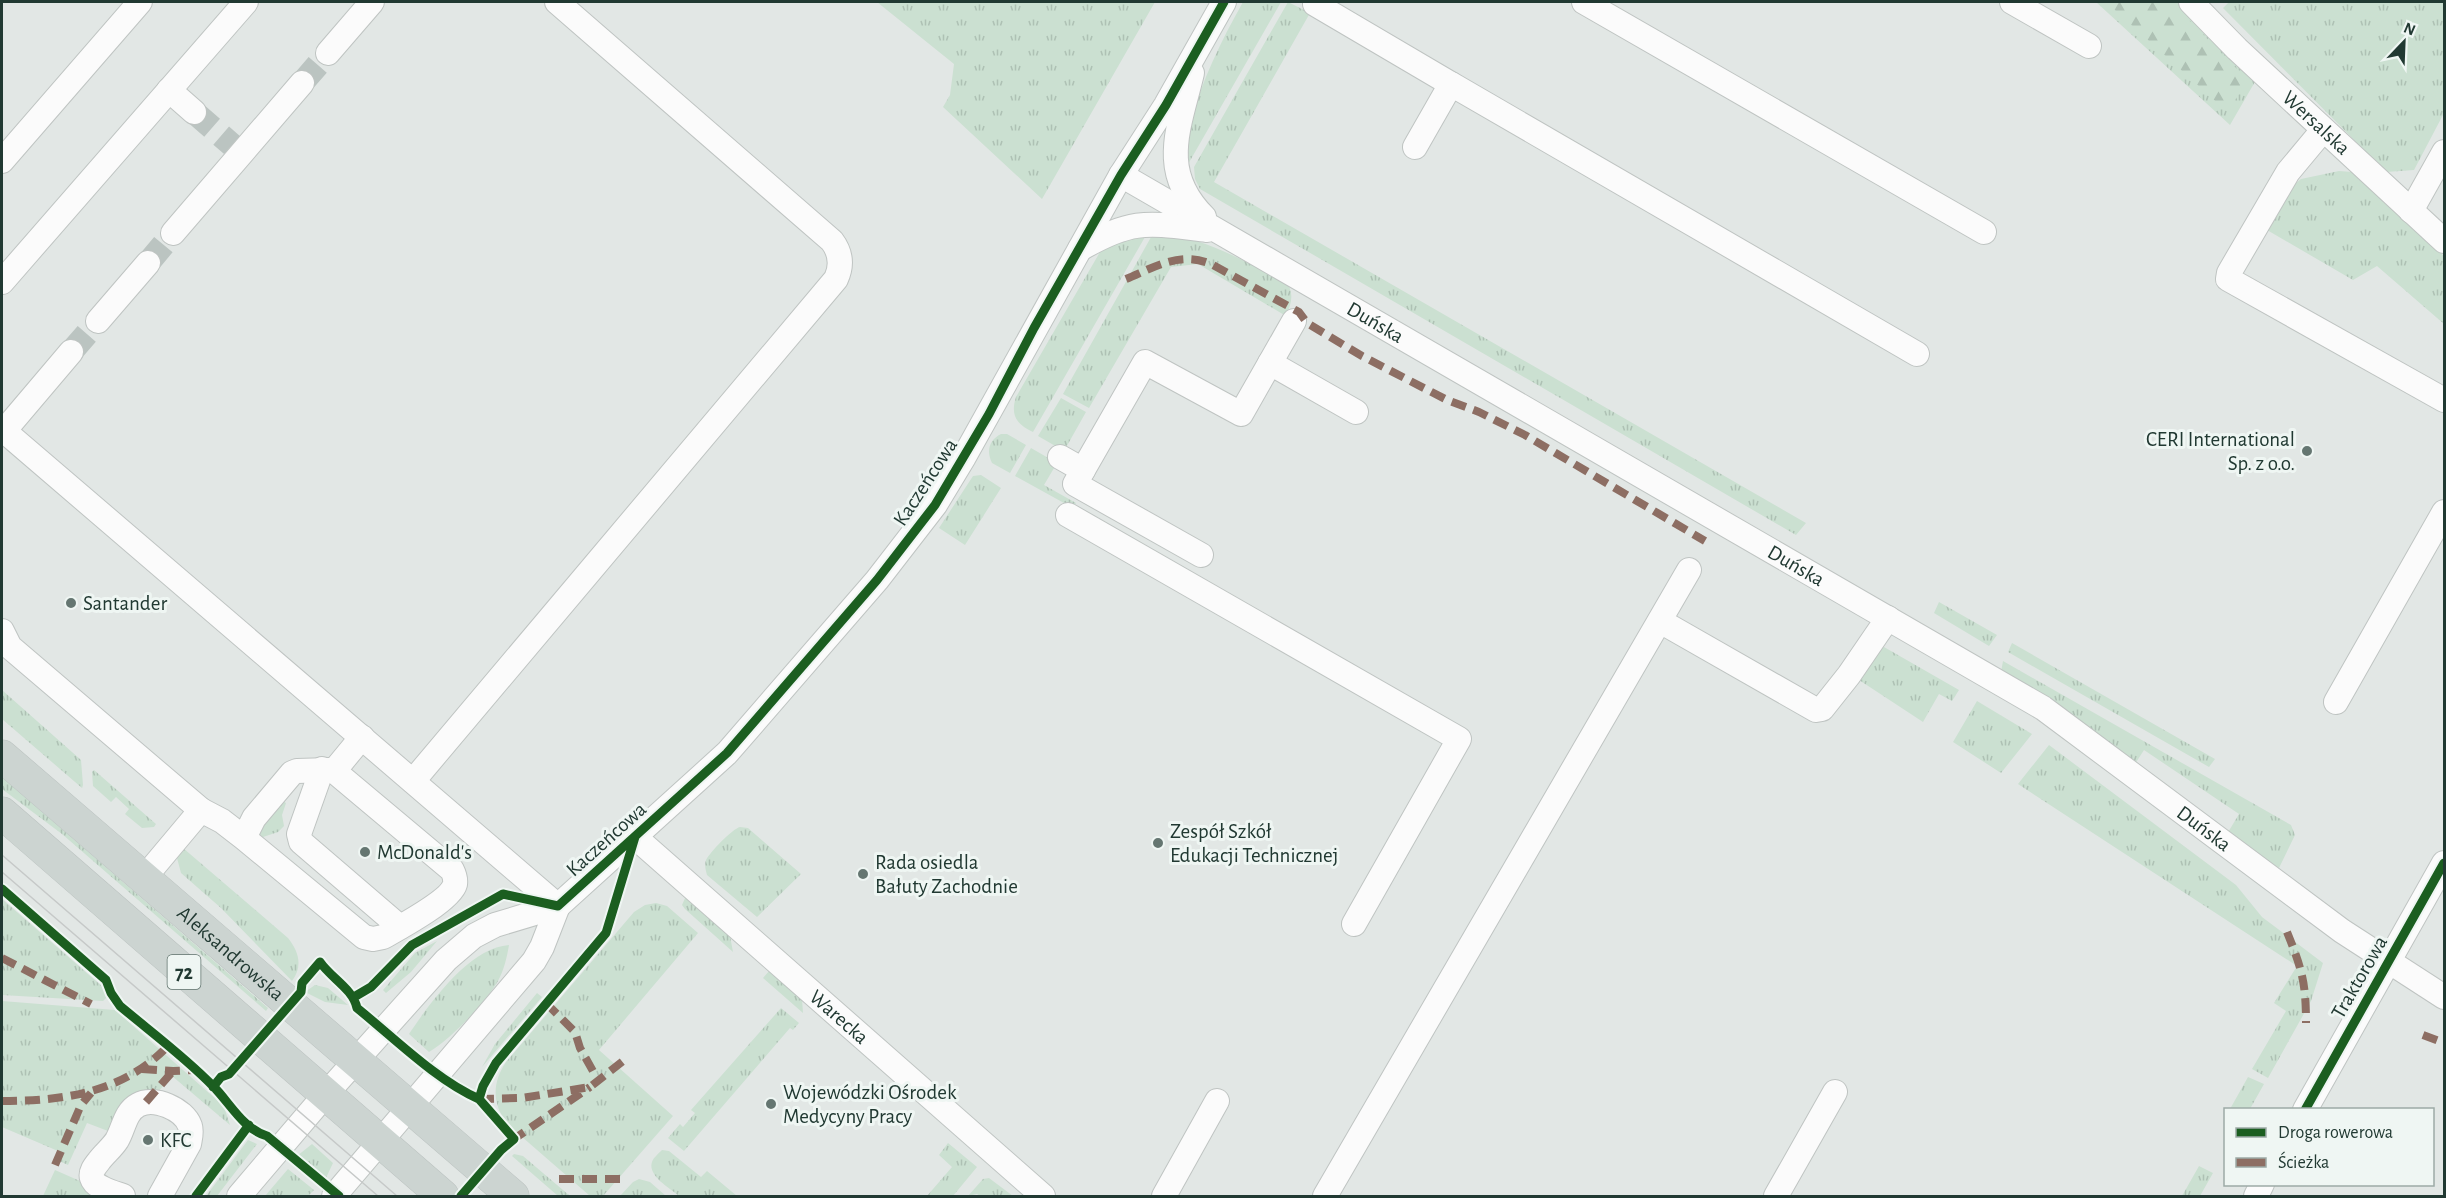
<svg xmlns="http://www.w3.org/2000/svg" width="2446" height="1198" viewBox="0 0 2446 1198" font-family="'Alegreya Sans',sans-serif">
	<style>
		.grass { fill: url(#grass-tufts) }
		.forest { fill: url(#forest-firs) }
		.lines { fill: none; stroke-linecap: round; stroke-linejoin: round }
		.minor-tunnel { stroke: #bbc4c1; stroke-width: 24; stroke-dasharray: 24 12; stroke-linecap: butt }
		.minor-casing { stroke: #bfc4c2; stroke-width: 26 }
		.major-casing { stroke: #bcc3c1; stroke-width: 33 }
		.minor { stroke: #fbfbfb; stroke-width: 24 }
		.major { stroke: #ccd4d1; stroke-width: 32 }
		.tram { stroke: #c6c9c8; stroke-width: 1.5 }
		.quiet { stroke: #8d6e63; stroke-width: 8; stroke-dasharray: 15 8; stroke-linecap: butt }
		.cycleway-casing { stroke: #eff6f3; stroke-width: 13 }
		.cycleway { stroke: #1b5e20; stroke-width: 9 }
		.poi-dot { fill: #657671; stroke: #eff6f3; stroke-width: 2 }
		.labels { text-anchor: middle; stroke-width: 6; stroke-linejoin: round; paint-order: stroke }
		.shield { fill: #eff6f3; stroke: #5f726c; stroke-width: 1.5 }
		.shield-label { font-size: 20px; font-weight: bold; fill: #213932 }
		.street-label { font-size: 21px; fill: #213932; stroke: #eff6f3 }
		.poi-label { font-size: 21px; fill: #213932; stroke: #eff6f3; text-anchor: start }
	</style>
	<defs>
		<pattern id="grass-tufts" width="24" height="20" patternUnits="userSpaceOnUse" patternTransform="scale(1.5)"><rect width="24" height="20" fill="#cbe0d1"/><path d="M3 7l-1-3M5 7V3M7 7l1-3M15 17l-1-3M17 17v-4M19 17l1-3" fill="none" stroke="#aec1b4"/></pattern>
		<pattern id="forest-firs" width="22" height="20" patternUnits="userSpaceOnUse" patternTransform="scale(1.5)"><rect width="22" height="20" fill="#cbe0d1"/><path d="M5 1l3.5 6h-7zM16 11l3.5 6h-7z" fill="#aec1b4"/></pattern>
	</defs>
	<rect width="100%" height="100%" fill="#e2e7e5"/>
	<path class="grass" d="M877 2H1155L1042 199 943 107 950 95 954 64Z
		M1243 2H1281L1183 173C1180 155 1185 141 1190 124 1202 80 1221 41 1243 2Z
		M1288 2 1310 13 1214 182 1806 523 1796 535 1200 189 1195 179 1194 167Z
		M2096 2H2179L2256 80 2230 125Z
		M2229 2H2444V113L2414 170 2386 172 2223 8Z
		M2339 171 2352 172 2444 256V324L2377 266 2353 280 2267 230 2291 187 2301 179Z
		M1149 230 1033 432C1017 424 1010 416 1016 397L1100 252 1109 244Z
		M1155 230C1204 239 1245 260 1288 284 1294 296 1291 304 1286 316L1198 264 1171 267 1089 408 1063 394Z
		M1061 398 1086 412 1064 451 1038 436Z
		M1001 434H1007L1026 445 1010 473 992 463C986 451 989 440 1001 434Z
		M1031 448 1057 463 1044 485 1076 503 1073 508 1015 476Z
		M981 475 1001 488 965 545 939 528 973 476Z
		M1939 602 1997 635 1989 646 1934 613Z
		M2012 643 2215 759 2209 767 2008 652Z
		M1884 647 1959 690 1952 701 1939 694 1923 722 1856 678 1877 650Z
		M2003 661 2291 825 2295 835 2279 868 2227 834 2239 814 2144 750 2135 764 2001 672Z
		M2 690 81 760 83 785 82 788 2 719Z
		M1977 701 2032 734 2001 773 1953 742Z
		M2049 745 2236 885 2262 917 2323 963 2311 1001 2268 1078 2252 1069 2286 1011 2274 1003 2297 966 2018 784Z
		M94 770 156 824 154 827 142 828 125 814 129 809 116 797 111 802 93 786 92 772Z
		M2 777 268 1008 266 1011 62 834 2 789Z
		M279 798 286 803 282 815 284 826 278 832 257 839 256 829Z
		M740 827 748 828 801 874 757 917 707 875C706 871 704 865 706 860 710 852 732 829 740 827Z
		M183 848 288 938C299 952 303 966 292 981L221 908 181 873 177 858Z
		M686 896 730 936 733 952 685 909 682 905Z
		M2 899 104 988 109 995 103 1001 2 995Z
		M656 903 667 906 698 933 599 1050 673 1116 603 1196H590L507 1124C492 1103 492 1083 506 1062L634 912 645 905Z
		M437 941 411 972 386 993 383 990 415 953Z
		M509 945C507 957 504 970 498 981 485 1003 451 1039 429 1052L409 1034C430 1003 469 948 509 945Z
		M769 971 802 999 803 1013 763 978Z
		M315 985 328 988 348 1005 325 1002 305 992Z
		M537 993 542 997 482 1067 495 1044Z
		M2 1001 115 1010 217 1100 225 1110 230 1125 172 1076 158 1092 108 1131 87 1123 68 1165 55 1159 58 1151 2 1127Z
		M781 1008 799 1023 793 1030 790 1028 684 1151 668 1138 680 1124 683 1127 695 1113 691 1110Z
		M2248 1077 2264 1084 2250 1109H2230Z
		M248 1140 257 1144 217 1196H206Z
		M948 1143 977 1167 953 1196H927L952 1167 939 1155Z
		M312 1144 333 1163 325 1180 297 1156Z
		M662 1150 669 1151 701 1177 707 1171 737 1196H679C671 1189 647 1176 652 1162 653 1158 659 1153 662 1150Z
		M514 1154 523 1156 570 1196H558L512 1156Z
		M2199 1166 2213 1173 2200 1196H2182Z
		M288 1169 314 1190 308 1196H265Z
		M55 1170 114 1196H43Z
		M989 1178 1013 1196H980L977 1194 968 1196 983 1179Z
		M639 1179 650 1182 666 1196H620L633 1182Z"/>
	<path class="forest" d="M2106 2H2171L2241 73 2240 92 2232 105 2223 108Z"/>
	<g class="lines">
		<path class="minor-tunnel" d="M302 83 328 53
			M194 112 232 145
			M148 263 173 233
			M71 352 98 321"/>
		<g class="minor-casing">
			<g id="minor">
				<path d="M1584 2 1984 232"/>
				<path d="M2012 2 2089 46"/>
				<path id="s1" d="M2191 2 2237 49 2444 241"/>
				<path d="M1315 4 1451 84"/>
				<path d="M328 53 372 2"/>
				<path d="M1192 73C1179 128 1158 171 1204 217"/>
				<path d="M169 90 194 112"/>
				<path d="M2323 130 2288 172 2229 273 2228 279 2444 400"/>
				<path d="M1415 147 1451 84 1917 354"/>
				<path d="M2 161 140 2"/>
				<path id="s2" d="M1121 175 2043 708 2342 931 2444 997"/>
				<path d="M2411 211 2444 152"/>
				<path d="M173 233 302 83"/>
				<path d="M1080 249C1133 218 1148 223 1207 230"/>
				<path d="M2 282 246 2"/>
				<path d="M98 321 148 263"/>
				<path d="M1270 363 1356 412"/>
				<path d="M2 429 558 906"/>
				<path d="M4 431 71 352"/>
				<path d="M1060 457 1083 470"/>
				<path d="M1068 515 1459 739 1354 924"/>
				<path d="M1201 555 1075 484 1145 362 1241 414 1294 321"/>
				<path d="M1660 621 1816 710 1822 709 1849 675 1888 618"/>
				<path d="M2 631 10 647 201 810 144 878"/>
				<path d="M2336 702 2444 512"/>
				<path d="M322 769 299 834 301 842 400 927"/>
				<path d="M334 771 362 737"/>
				<path d="M413 781 836 279C842 266 841 253 832 241L557 2"/>
				<path d="M201 810 222 821 244 838 364 937 373 939 383 937C399 928 451 900 455 884 456 878 454 874 452 870L334 771 330 770 297 771 292 773 254 818 244 838"/>
				<path id="s3" d="M635 837 1043 1196"/>
				<path d="M2305 1110 2444 863"/>
				<path d="M123 1196C115 1193 95 1188 92 1178 90 1172 95 1166 99 1161 104 1154 112 1148 117 1140 124 1128 125 1112 138 1105 154 1096 184 1109 190 1126 192 1132 190 1138 189 1144L160 1196"/>
				<path d="M239 1196 325 1095 446 960 474 936 495 925 558 906 727 753 877 580 935 505 964 457 1121 175 1166 105 1224 2"/>
				<path d="M334 1196 534 961 542 947 558 906"/>
				<path d="M1164 1196 1217 1101"/>
				<path d="M1325 1196 1689 570"/>
				<path d="M1776 1196 1835 1092"/>
				<path d="M2256 1196 2262 1184"/>
			</g>
		</g>
		<g class="major-casing">
			<g id="major">
				<path id="s4" d="M2 756 513 1196"/>
				<path d="M2 813 443 1196"/>
			</g>
		</g>
		<use href="#minor" class="minor"/>
		<use href="#major" class="major"/>
		<path class="tram" d="M2 855 397 1196
			M2 872 378 1196"/>
		<path class="quiet" d="M1126 279C1155 267 1179 251 1211 264L1299 312 1307 323 1362 356 1447 400 1479 412 1525 435 1705 541
			M2287 932C2302 969 2306 983 2306 1023
			M2 958 91 1004
			M546 1003 575 1032 580 1048 598 1080
			M2423 1035 2444 1043
			M142 1069 173 1071 194 1070
			M479 1099 522 1098 590 1087 628 1057
			M2 1101C63 1101 122 1093 167 1047
			M146 1102 173 1071
			M512 1137 514 1139 590 1087
			M55 1165 81 1105 91 1093
			M559 1179H627"/>
		<g class="cycleway-casing">
			<path id="cycleway" d="M2 889 106 980 111 993 120 1006C151 1032 185 1057 213 1086 230 1103 243 1129 267 1136L339 1196
				M354 997 371 987 412 945 503 894 558 906 727 753 877 580 935 505 989 414 1034 328 1121 175 1166 105 1224 2
				M213 1087 221 1077 229 1074 301 992 302 983 320 962C331 978 353 989 357 1008 393 1037 437 1081 479 1099
				M2305 1110 2444 863
				M196 1196 249 1125
				M461 1196 501 1150 514 1139 479 1099 483 1086 496 1063 606 933 635 837"/>
		</g>
		<use href="#cycleway" class="cycleway"/>
	</g>
	<g class="poi-dot">
		<circle cx="2307" cy="451" r="6"/>
		<circle cx="71" cy="603" r="6"/>
		<circle cx="1158" cy="843" r="6"/>
		<circle cx="365" cy="852" r="6"/>
		<circle cx="863" cy="874" r="6"/>
		<circle cx="771" cy="1104" r="6"/>
		<circle cx="148" cy="1140" r="6"/>
	</g>
	<g class="labels">
		<rect class="shield" x="167.5" y="955" width="33" height="34" rx="4.5"/>
		<g class="shield-label">
			<text x="184" y="979">72</text>
		</g>
		<g class="street-label">
			<text dy="7" stroke="none"><textPath href="#s1" startOffset="174">Wersalska</textPath></text>
			<text dy="7" stroke="none"><textPath href="#s2" startOffset="294">Duńska</textPath></text>
			<text transform="translate(925 482) rotate(-57)" y="7">Kaczeńcowa</text>
			<text dy="7" stroke="none"><textPath href="#s2" startOffset="780">Duńska</textPath></text>
			<text dy="7" stroke="none"><textPath href="#s2" startOffset="1266">Duńska</textPath></text>
			<text transform="translate(606 839) rotate(-42)" y="7">Kaczeńcowa</text>
			<text dy="7" stroke="none"><textPath href="#s4" startOffset="302">Aleksandrowska</textPath></text>
			<text transform="translate(2359 977) rotate(-60)" y="7">Traktorowa</text>
			<text dy="7" stroke="none"><textPath href="#s3" startOffset="272">Warecka</textPath></text>
		</g>
		<g class="poi-label">
			<text x="2295" y="446" text-anchor="end">CERI International<tspan x="2295" dy="24">Sp. z o.o.</tspan></text>
			<text x="83" y="610">Santander</text>
			<text x="1170" y="838">Zespół Szkół<tspan x="1170" dy="24">Edukacji Technicznej</tspan></text>
			<text x="377" y="859">McDonald's</text>
			<text x="875" y="869">Rada osiedla<tspan x="875" dy="24">Bałuty Zachodnie</tspan></text>
			<text x="783" y="1099">Wojewódzki Ośrodek<tspan x="783" dy="24">Medycyny Pracy</tspan></text>
			<text x="160" y="1147">KFC</text>
		</g>
	</g>
	<rect width="2446" height="1198" fill="none" stroke="#213932" stroke-width="6"/>
	<rect x="2224" y="1108" width="210" height="78" fill="#eff6f3" stroke="#9daaa6" stroke-width="1.5"/>
	<rect x="2236" y="1128" width="30" height="9" fill="#1b5e20" stroke="#9daaa6" stroke-width="1.5"/>
	<text x="2278" y="1138" font-size="18" fill="#213932">Droga rowerowa</text>
	<rect x="2236" y="1158" width="30" height="9" fill="#8d6e63" stroke="#9daaa6" stroke-width="1.5"/>
	<text x="2278" y="1168" font-size="18" fill="#213932">Ścieżka</text>
	<g transform="translate(2404 42) rotate(23)" stroke="#eff6f3" stroke-width="4.5" paint-order="stroke">
	<path d="M0-4.5L10 22L0 15L-10 22Z" fill="#213932"/>
	<text y="-9" font-size="16" font-weight="bold" text-anchor="middle" fill="#213932">N</text>
	</g>
</svg>
